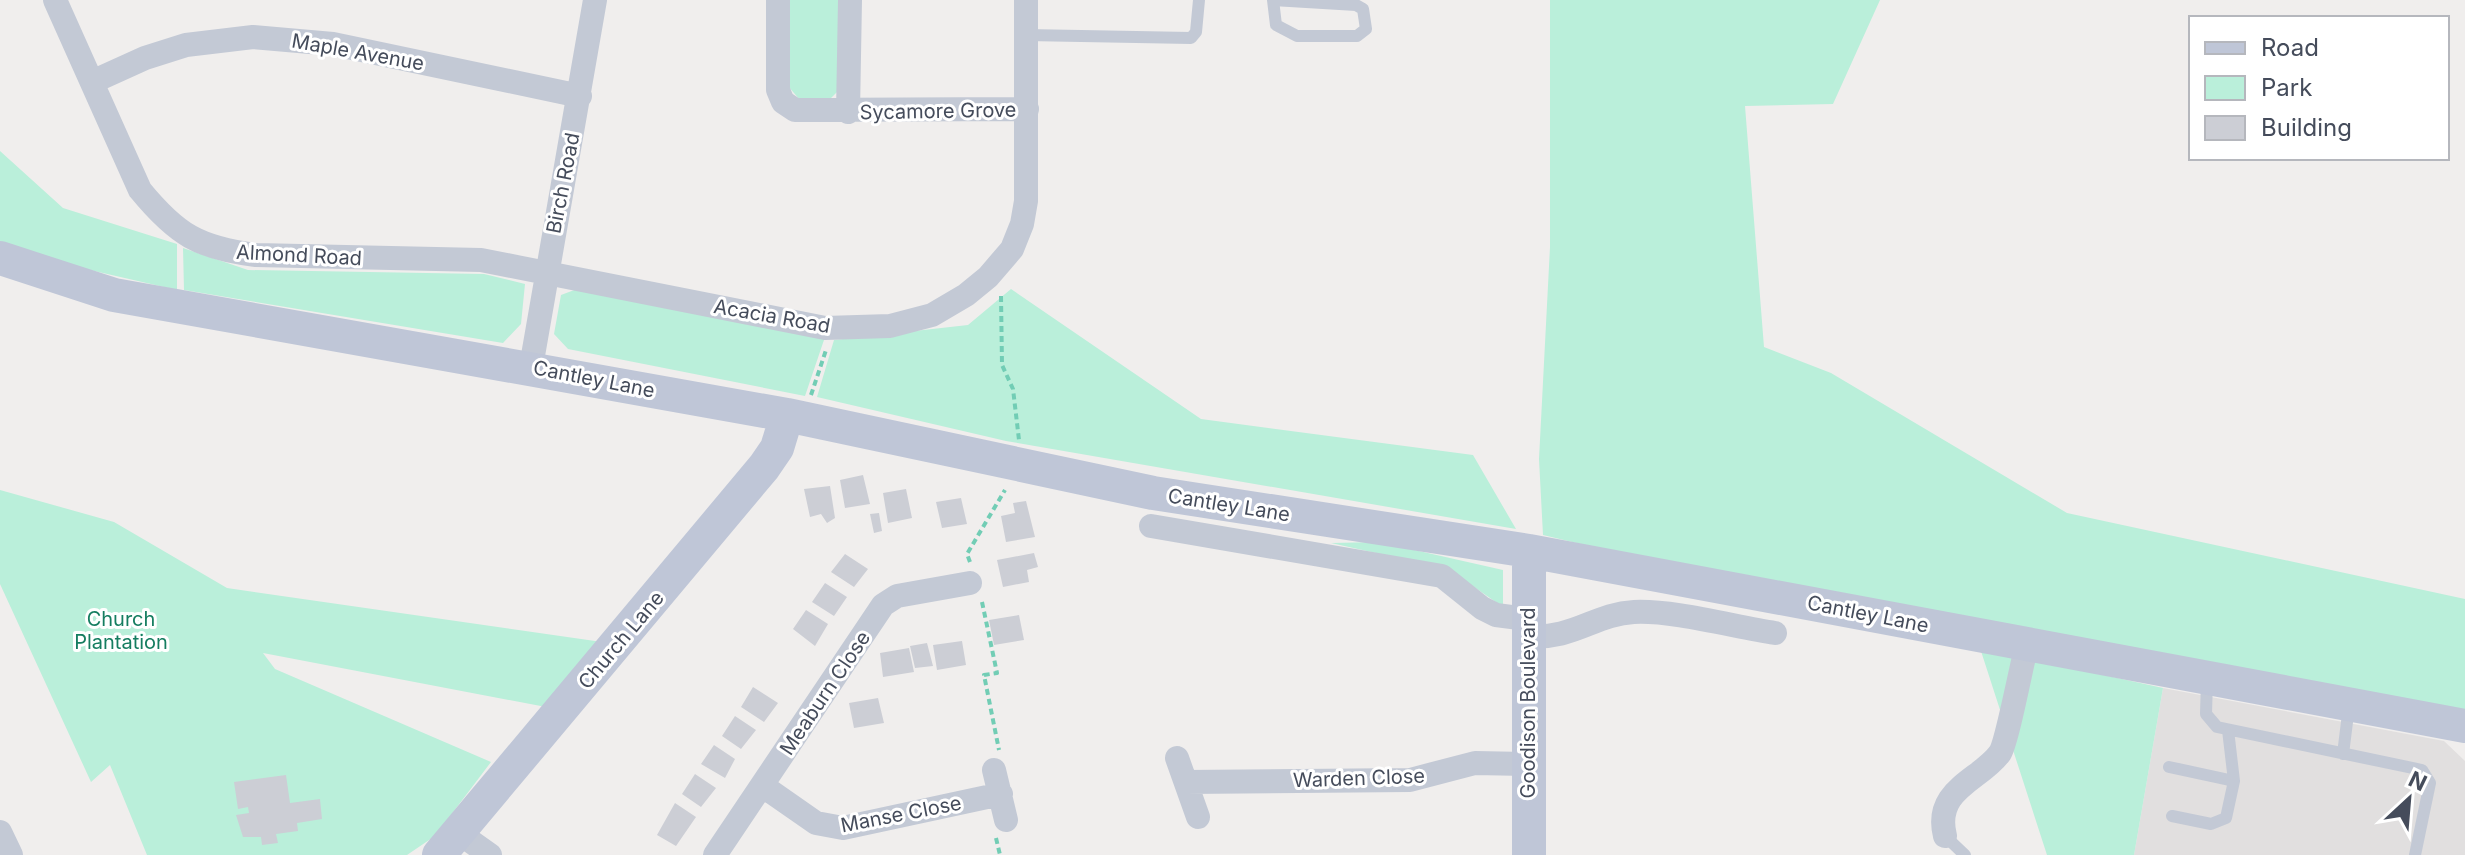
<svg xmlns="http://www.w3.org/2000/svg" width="2465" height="855" viewBox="0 0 2465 855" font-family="Inter,sans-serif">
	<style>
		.education { fill: #e1dfdf }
		.green { fill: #baefda }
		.building { fill: #ccced5 }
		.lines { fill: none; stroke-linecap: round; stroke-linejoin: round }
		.path { stroke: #72cdb5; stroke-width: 4; stroke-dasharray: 6 4; stroke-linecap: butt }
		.lane { stroke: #c3c9d5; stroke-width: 12 }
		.street { stroke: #c3c9d5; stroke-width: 24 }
		.secondary { stroke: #bfc6d7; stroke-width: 34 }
		.labels { text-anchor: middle; stroke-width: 6; stroke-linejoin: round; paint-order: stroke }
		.street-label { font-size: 20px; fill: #454c5b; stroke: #fff }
		.park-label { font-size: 20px; fill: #157d60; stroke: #fff }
	</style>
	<rect width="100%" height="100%" fill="#f0eeed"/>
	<path class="education" d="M2163 688 2444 741 2465 761V855H2134Z"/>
	<path class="green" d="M787 0H840V89L829 100H800L788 86Z
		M1550 0H1880L1833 104 1745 106 1764 347 1831 373 2067 513 2465 599V732L1660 563 1543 535 1539 459 1550 247Z
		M0 151 63 208 177 244V290L29 256 0 241Z
		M183 248 248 270 484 274 525 284 521 324 503 343 184 290Z
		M577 289 825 337 805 396 568 349 554 334 561 295Z
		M1011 289 1201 419 1473 455 1516 529 1006 441 817 397 834 340 968 325Z
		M0 490 114 522 227 588 602 642 546 707 263 653 275 669 491 762 435 836 407 855H147L110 765 91 782 0 584Z
		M1379 542 1503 570V607L1448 569 1331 543Z
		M1980 648 2163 688 2134 855H2047Z"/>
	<path class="building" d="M863 475 870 504 845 508 840 480Z
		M830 486 835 518 827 523 821 514 810 517 804 489Z
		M906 489 912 518 888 523 883 493Z
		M961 498 967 524 942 528 936 502Z
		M1026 501 1035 537 1006 542 1001 516 1015 513 1013 503Z
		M879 513 882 531 874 533 870 514Z
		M1034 553 1038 567 1027 570 1029 582 1003 587 997 560Z
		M845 554 868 569 854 587 831 572Z
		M825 583 847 597 834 616 812 602Z
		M806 610 828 624 815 646 793 629Z
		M1019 615 1024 640 994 645 989 620Z
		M962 641 966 665 937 670 933 645Z
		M927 643 933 666 915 668 910 646Z
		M909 648 914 672 883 677 880 653Z
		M753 687 778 703 764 722 741 707Z
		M878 698 884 723 854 728 849 703Z
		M735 716 756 730 741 749 722 736Z
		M714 745 735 759 725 778 701 764Z
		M695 774 716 788 701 807 682 794Z
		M286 775 290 803 320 799 322 819 297 823 298 831 276 834 278 843 262 845 261 837H243L236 815 249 813 248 807 238 809 234 782Z
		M675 803 696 817 676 846 657 835Z"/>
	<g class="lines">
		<path class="path" d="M1001 296 1002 365 1013 389 1019 440
			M811 395 826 350
			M970 562 967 554 1005 490
			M982 602 997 673 984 675 999 750
			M996 838 1000 855"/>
		<path class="lane" d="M1273 0 1276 25 1297 36H1357L1366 29 1363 9 1356 5 1273 0
			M1026 35 1191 38 1196 32 1199 0
			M2207 680 2206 714 2217 727 2422 770 2430 783 2415 855
			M2343 754 2349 706
			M2169 767 2234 781
			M2172 816 2211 824 2226 818 2234 781 2228 730
			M1945 836 1965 855"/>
		<path class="street" d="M55 0 140 190C177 235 199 248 256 255L481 260 825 328 890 326 932 315 966 295 988 277 1012 249 1022 224 1026 201V0
			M778 0V90L783 102 795 110 1027 109
			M92 82 145 58 186 45 253 37 333 44 580 96
			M848 112 850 0
			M531 367 595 0
			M1151 526 1442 576 1482 608 1496 615 1527 619
			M1527 636C1574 640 1594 614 1634 612 1673 610 1735 627 1775 633
			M1177 758 1198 817
			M994 770 1006 820
			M1186 782 1410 780 1475 763 1529 764
			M763 786 816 823 843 828 1001 794
			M0 832 11 855
			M459 833 490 855
			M1945 836C1933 789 1981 780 2000 753 2007 742 2022 663 2027 644
			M715 855 883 605 897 596 970 583"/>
		<path class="secondary" d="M0 258 114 295 787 415 1153 493 1529 551 2465 726
			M1529 551V855
			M439 855 764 467 777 448 787 415"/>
	</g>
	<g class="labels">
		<g class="street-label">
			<text transform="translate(358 52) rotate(10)" y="7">Maple Avenue</text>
			<text transform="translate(938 111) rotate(-1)" y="7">Sycamore Grove</text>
			<text transform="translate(563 183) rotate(-79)" y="7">Birch Road</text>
			<text transform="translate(299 255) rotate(3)" y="7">Almond Road</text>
			<text transform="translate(772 316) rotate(10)" y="7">Acacia Road</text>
			<text transform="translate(594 379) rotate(11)" y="7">Cantley Lane</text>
			<text transform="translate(1229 505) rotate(9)" y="7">Cantley Lane</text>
			<text transform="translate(1868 614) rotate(11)" y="7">Cantley Lane</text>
			<text transform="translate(621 640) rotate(-50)" y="7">Church Lane</text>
			<text transform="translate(825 693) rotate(-56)" y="7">Meaburn Close</text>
			<text transform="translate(1528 703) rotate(-90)" y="7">Goodison Boulevard</text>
			<text transform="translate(1359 778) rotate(-2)" y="7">Warden Close</text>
			<text transform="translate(901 814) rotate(-11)" y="7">Manse Close</text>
		</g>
		<g class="park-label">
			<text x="121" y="626">Church<tspan x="121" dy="23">Plantation</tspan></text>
		</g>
	</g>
	<rect x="2189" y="16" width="260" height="144" fill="#ffffff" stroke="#b5b7bd" stroke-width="2"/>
	<rect x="2205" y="42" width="40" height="12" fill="#bfc6d7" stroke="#b5b7bd" stroke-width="2"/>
	<text x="2261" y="56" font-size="24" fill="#454c5b">Road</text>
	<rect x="2205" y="76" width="40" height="24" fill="#baefda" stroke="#b5b7bd" stroke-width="2"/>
	<text x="2261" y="96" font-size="24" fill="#454c5b">Park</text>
	<rect x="2205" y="116" width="40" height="24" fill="#ccced5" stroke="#b5b7bd" stroke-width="2"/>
	<text x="2261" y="136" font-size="24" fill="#454c5b">Building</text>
	<g transform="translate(2409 799) rotate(26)" stroke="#ffffff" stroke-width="6" paint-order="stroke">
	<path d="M0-6L14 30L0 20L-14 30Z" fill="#454c5b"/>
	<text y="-12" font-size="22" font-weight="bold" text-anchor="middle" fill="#454c5b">N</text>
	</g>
</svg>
